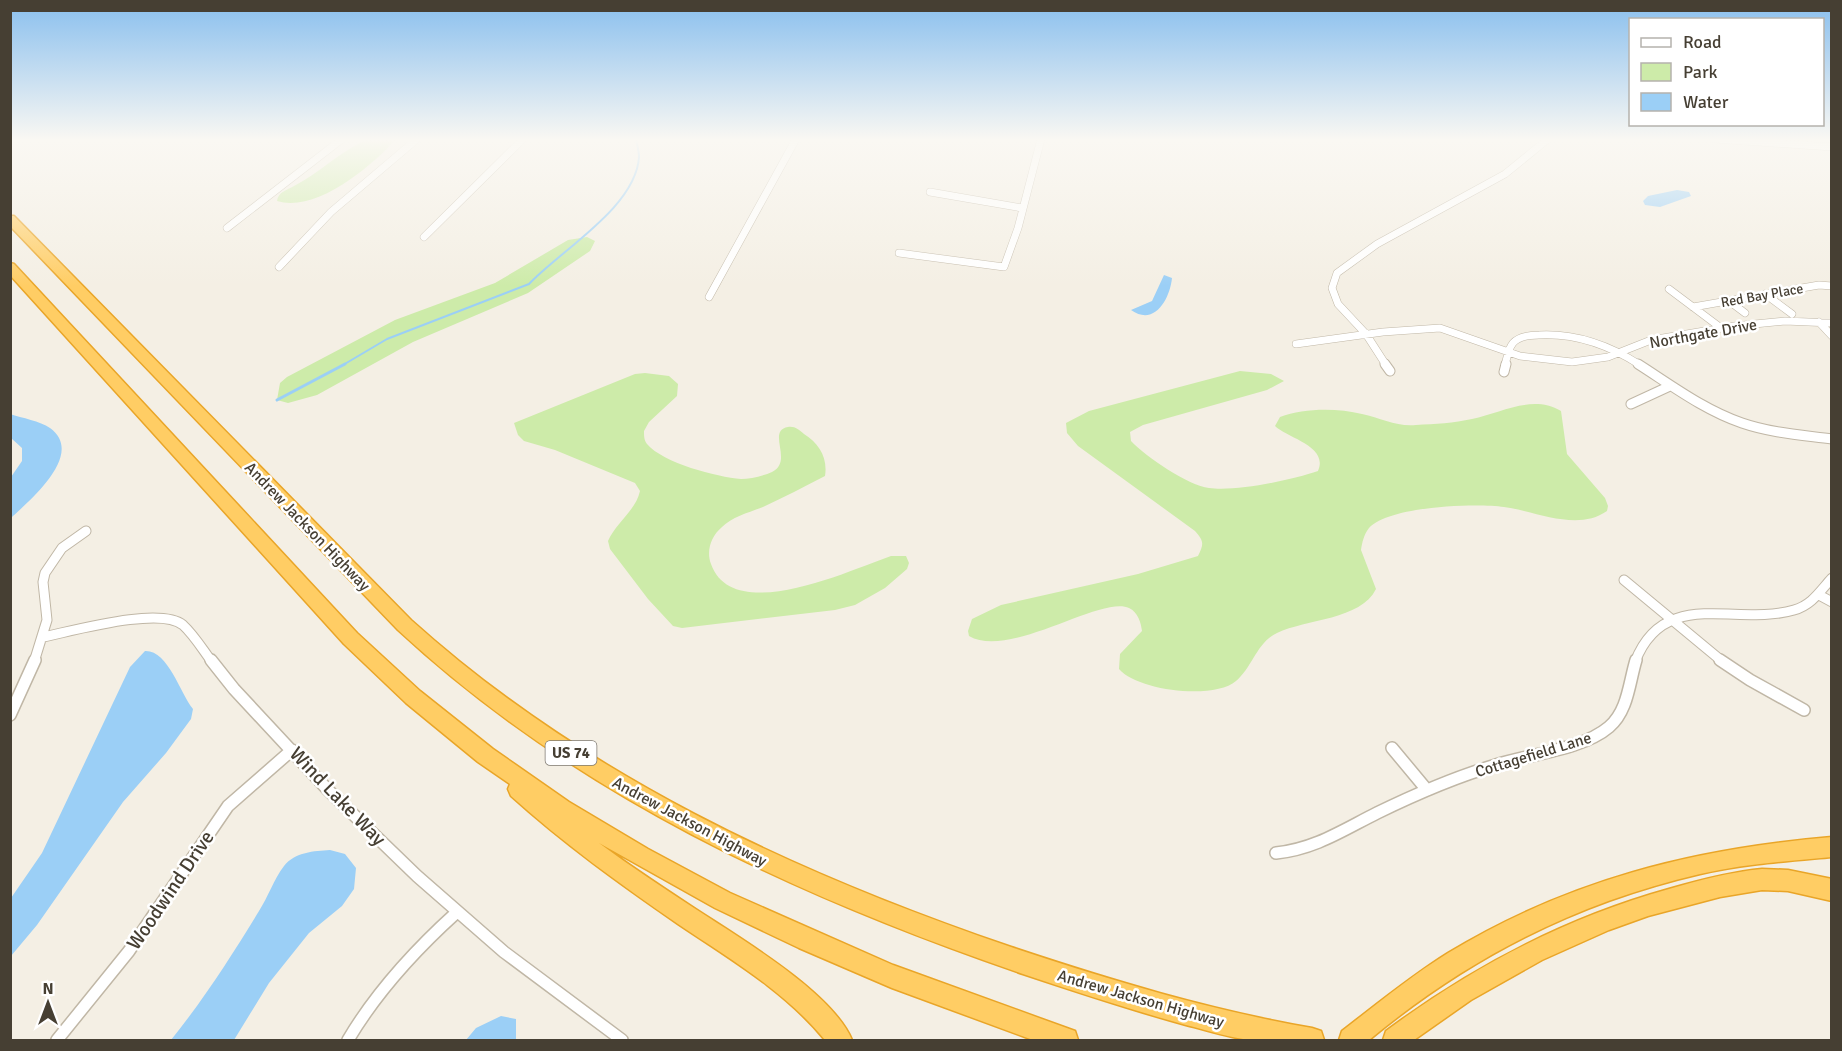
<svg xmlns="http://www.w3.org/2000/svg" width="1842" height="1051" viewBox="0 0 1842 1051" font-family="Signika,sans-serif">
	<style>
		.green { fill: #cdeba9 }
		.water { fill: #9bcff6 }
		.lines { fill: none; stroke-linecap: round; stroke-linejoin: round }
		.stream-far1 { stroke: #9bcff6; stroke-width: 2 }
		.stream { stroke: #9bcff6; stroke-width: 3 }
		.minor-far2-casing { stroke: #c0b7a6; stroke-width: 8 }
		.minor-far1-casing { stroke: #c0b7a6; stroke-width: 11 }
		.minor-casing { stroke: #c0b7a6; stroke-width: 14 }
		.motorway-casing { stroke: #e9a528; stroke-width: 3 }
		.minor-far2 { stroke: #fff; stroke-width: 7 }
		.minor-far1 { stroke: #fff; stroke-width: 9 }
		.minor { stroke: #fff; stroke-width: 11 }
		.motorway { fill: #ffcd64; fill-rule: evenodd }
		.labels { text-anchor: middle; stroke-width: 5; stroke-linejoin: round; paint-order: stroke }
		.far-street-label { font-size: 14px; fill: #463f33; stroke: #fff }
		.shield { fill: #fff; stroke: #7e7970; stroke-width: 1.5 }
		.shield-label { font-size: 15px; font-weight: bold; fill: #463f33 }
		.street-label { font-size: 16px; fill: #463f33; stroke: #fff }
		.near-street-label { font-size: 20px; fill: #463f33; stroke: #fff }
	</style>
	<rect width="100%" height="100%" fill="#f4efe4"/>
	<path class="green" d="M368 139H396C371 167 316 213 277 201 278 192 287 190 294 186 321 172 340 151 368 139Z
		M587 237 595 241 590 251 528 293 413 342 317 395 288 403 277 400 280 383 287 377 395 320 495 283 568 240Z
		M1240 371 1271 374 1284 381 1267 390 1143 425 1130 432 1131 441C1145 456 1189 486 1209 488 1235 492 1292 480 1318 471 1329 446 1287 438 1275 426L1280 417C1304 408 1337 408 1362 414 1381 418 1397 427 1416 425 1435 424 1454 423 1472 419 1501 413 1532 394 1561 411L1567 454 1605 498 1608 506 1607 511C1577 532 1536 511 1504 507 1475 503 1389 506 1369 528 1364 534 1362 543 1361 550L1376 589C1361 620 1306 619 1277 633 1257 642 1252 668 1236 681 1214 700 1138 691 1119 669L1120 654 1142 631C1141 623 1138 612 1129 608 1101 595 1009 660 969 636L968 631 972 619 1001 605 1138 574 1198 556C1204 544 1204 541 1195 531L1078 446 1067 433 1066 423 1089 411Z
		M645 373 669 376 678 384 677 396 649 422 644 431C644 436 644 440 647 444 663 463 717 477 741 479 750 479 763 476 772 472 794 461 766 431 788 427 795 426 799 430 804 434 819 443 828 458 825 476 804 487 784 497 763 507 750 512 732 517 722 527 711 536 706 551 711 564 733 626 850 570 891 556H906L909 563 907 569 885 588 855 605 835 610 682 628 673 626 648 599 610 549 608 541C616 523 636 510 640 491L635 483 555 450 524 441 518 435 514 423 635 374Z"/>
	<path class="water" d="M1677 190 1689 192 1691 196 1660 207 1645 205 1643 201 1648 196Z
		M1164 275 1172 278C1170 298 1155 327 1131 310L1152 301Z
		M10 414C22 418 40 421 50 428 86 454 29 501 11 518V477L22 461V448L11 438Z
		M145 651C168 650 180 693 193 709L191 719 166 753 123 802 37 925 11 956V898L42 853 130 667Z
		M330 850 345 854 356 868 354 889 342 906 309 933 269 983 234 1040H171C204 999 232 955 259 911 268 897 274 879 284 866 295 852 314 851 330 850Z
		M501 1016 516 1019V1040H466L476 1028Z"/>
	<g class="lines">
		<path class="stream-far1" d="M343 365 387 339 529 284C561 250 636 207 639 157 639 151 637 145 636 139"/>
		<path class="stream" d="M277 400 345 364"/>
		<g class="minor-far2-casing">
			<path id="minor-far2" d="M1715 139 1832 147
				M930 192 1022 208
				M227 228 342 139
				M424 237 523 139
				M899 253 1004 267 1018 228 1041 139
				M279 267 331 212 417 139
				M1669 289 1721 328
				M1765 294 1792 314
				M709 297 796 139
				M1729 301 1745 313
				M1693 307 1819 285 1832 286
				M1819 322 1832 336
				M1296 344 1383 332 1440 328 1520 356 1572 362 1608 357 1651 340 1734 326 1785 321 1832 323
				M1386 365 1366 334 1338 304 1332 288 1337 273 1377 244 1505 174 1548 139
				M1505 365C1507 358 1508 349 1513 343 1519 336 1530 335 1539 335 1577 333 1609 345 1640 365"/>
		</g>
		<g class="minor-far1-casing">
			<path id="minor-far1" d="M1385 364 1390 371
				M1638 364C1671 385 1704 410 1742 423 1771 433 1802 435 1832 439
				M1504 372 1506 364
				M1631 404 1670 386
				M1624 580 1723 662
				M1819 595 1832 602
				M43 637C73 631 160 606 183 625 194 635 203 650 212 662
				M34 662 47 620 43 582 45 573 62 548 86 531
				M1635 662C1664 586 1737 627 1794 610 1812 605 1820 591 1832 578"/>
		</g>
		<g class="minor-casing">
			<path id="minor" d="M211 660 234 689 328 790 417 876 504 952 622 1040
				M1720 660 1750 680 1804 710
				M10 715 35 660
				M1392 748 1427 790
				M1276 853C1315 849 1343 830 1377 813 1416 794 1455 777 1496 765 1529 754 1582 750 1609 727 1628 711 1629 683 1636 660
				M57 1040 129 951 228 806 292 750
				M348 1040C377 991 414 951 456 913"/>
		</g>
		<g class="motorway-casing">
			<path id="motorway" d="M10 216H14L411 620C583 775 794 873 1011 947 1110 980 1209 1010 1312 1028L1321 1031 1324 1040C1300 1040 1275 1043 1251 1040 1230 1038 1207 1030 1186 1025 1131 1010 1077 992 1023 974 796 896 576 795 398 630L10 226Z
				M10 263 14 264 357 633 420 691 493 749 569 802 648 849 730 893 893 965 1075 1031 1078 1040H1033L892 988 799 948 715 908 599 843C630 866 662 887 694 908 738 937 832 992 852 1040H825C785 991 730 959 678 924 620 884 563 843 511 796L508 789 510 784 478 762 406 703 344 644 10 275Z
				M1832 837V857C1788 861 1743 864 1700 874 1575 903 1468 958 1369 1040H1339L1342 1031C1377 1004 1411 976 1448 953 1569 880 1692 849 1832 837Z
				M1762 869 1788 870 1832 879V901L1788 891 1762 890 1720 897 1648 916 1609 930 1542 960 1471 1000 1414 1040H1383L1386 1031C1472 967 1565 918 1669 889 1700 880 1730 872 1762 869Z"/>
		</g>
		<use href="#minor-far2" class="minor-far2"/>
		<use href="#minor-far1" class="minor-far1"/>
		<use href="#minor" class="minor"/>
		<use href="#motorway" class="motorway"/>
	</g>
	<linearGradient id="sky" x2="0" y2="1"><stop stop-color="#89bfee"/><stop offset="0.49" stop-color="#faf8f3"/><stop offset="1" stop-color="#faf8f3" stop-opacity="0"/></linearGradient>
	<rect width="1842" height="286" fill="url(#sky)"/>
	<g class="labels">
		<g class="far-street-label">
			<text transform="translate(1762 295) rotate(-10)" y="5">Red Bay Place</text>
		</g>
		<rect class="shield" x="545.5" y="741" width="51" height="24" rx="4.5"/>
		<g class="shield-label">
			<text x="571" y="758">US 74</text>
		</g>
		<g class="street-label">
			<text transform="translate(1703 333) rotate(-10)" y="6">Northgate Drive</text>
			<text transform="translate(308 526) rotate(46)" y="6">Andrew Jackson Highway</text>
			<text transform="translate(1533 754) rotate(-17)" y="6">Cottagefield Lane</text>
			<text transform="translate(690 821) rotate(28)" y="6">Andrew Jackson Highway</text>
			<text transform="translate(1141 998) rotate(16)" y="6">Andrew Jackson Highway</text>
		</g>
		<g class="near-street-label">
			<text transform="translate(338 796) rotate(46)" y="7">Wind Lake Way</text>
			<text transform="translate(170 890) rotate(-56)" y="7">Woodwind Drive</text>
		</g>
	</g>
	<rect width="1842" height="1051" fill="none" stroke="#463f33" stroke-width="24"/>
	<rect x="1629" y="18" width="195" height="108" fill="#ffffff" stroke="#b5b2ad" stroke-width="1.5"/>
	<rect x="1641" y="38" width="30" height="9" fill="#ffffff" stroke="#b5b2ad" stroke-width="1.5"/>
	<text x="1683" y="48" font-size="18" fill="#463f33">Road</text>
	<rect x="1641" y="63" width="30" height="18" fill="#cdeba9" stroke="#b5b2ad" stroke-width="1.5"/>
	<text x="1683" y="78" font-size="18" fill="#463f33">Park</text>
	<rect x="1641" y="93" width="30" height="18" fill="#9bcff6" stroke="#b5b2ad" stroke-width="1.5"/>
	<text x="1683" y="108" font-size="18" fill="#463f33">Water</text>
	<g transform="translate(48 1003)" stroke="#ffffff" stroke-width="4.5" paint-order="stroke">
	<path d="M0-4.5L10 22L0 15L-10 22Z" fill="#463f33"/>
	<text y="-9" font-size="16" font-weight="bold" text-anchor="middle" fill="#463f33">N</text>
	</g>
</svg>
